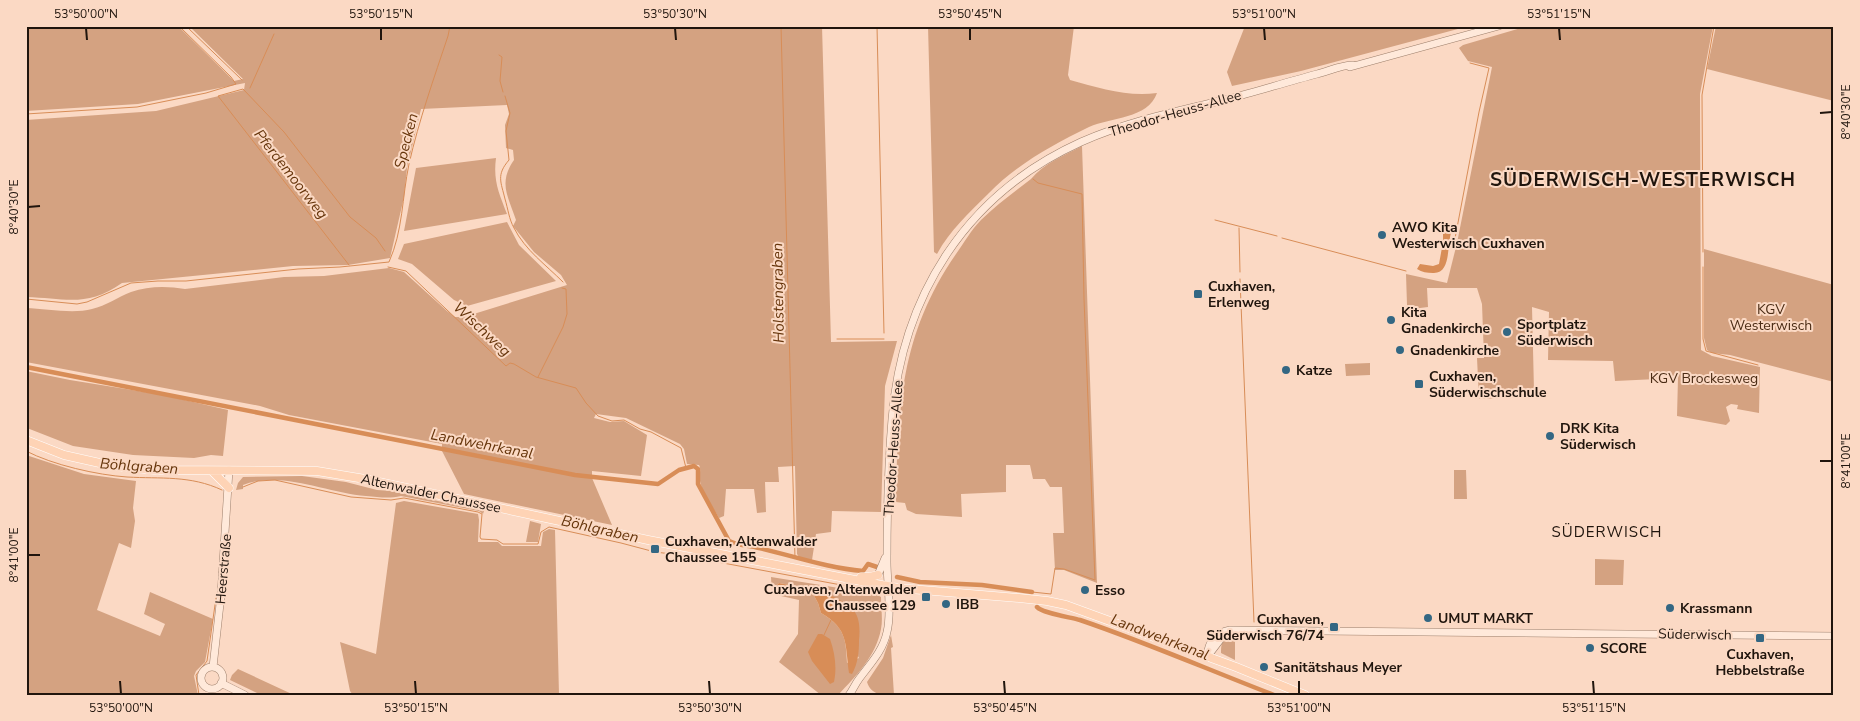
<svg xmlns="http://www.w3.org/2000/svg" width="1860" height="721" viewBox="0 0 1860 721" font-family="'Nunito Sans',sans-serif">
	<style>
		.green { fill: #d4a281; fill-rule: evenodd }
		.water { fill: #d88d57 }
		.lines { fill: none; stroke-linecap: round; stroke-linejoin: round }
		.stream { stroke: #d88d57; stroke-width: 1 }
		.canal { stroke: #d88d57; stroke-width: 4.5 }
		.secondary-casing { stroke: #9d7f6b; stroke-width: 8 }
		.primary-casing { stroke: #fff; stroke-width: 9 }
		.secondary { stroke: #ffe9da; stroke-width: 7 }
		.primary { stroke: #fed3b5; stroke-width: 8 }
		.ticks { fill: none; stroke: #20150d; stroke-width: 2 }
		.poi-dot { fill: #336783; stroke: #fbd9c4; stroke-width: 2 }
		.labels { text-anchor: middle; stroke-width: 4; stroke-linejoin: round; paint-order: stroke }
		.street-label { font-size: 14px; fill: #20150d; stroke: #fbd9c4 }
		.poi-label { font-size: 14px; font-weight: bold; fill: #20150d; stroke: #fbd9c4; text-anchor: start }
		.park-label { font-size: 14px; fill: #4b2c15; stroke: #fbd9c4 }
		.water-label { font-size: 15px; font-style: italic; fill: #66350b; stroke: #fbd9c4 }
		.neighbourhood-label { font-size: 15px; letter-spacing: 1px; fill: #20150d; stroke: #fbd9c4 }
		.district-label { font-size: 19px; font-weight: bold; letter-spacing: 1px; fill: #20150d; stroke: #fbd9c4 }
		.neatline { fill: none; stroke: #20150d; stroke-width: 2 }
		.ticks-label { font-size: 12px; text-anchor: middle; fill: #20150d }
	</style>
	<rect width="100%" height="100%" fill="#fbd9c4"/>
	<path class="green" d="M26 26H178L234 81 243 79 189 26H822L831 342 897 341 885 386 881 512 832 511 831 532 816 534 812 560 799 557 797 554 795 466 778 467 779 482H765L766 512 757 513 754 489H726L724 516 719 518C713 507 702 493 700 481 698 475 702 471 699 465L687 464 684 449 680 444 626 418 596 414 594 418 610 422 624 421 647 435 641 476 592 471V478L612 525 464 494 442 451V444L289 415 260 406 26 362V308C46 309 74 314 92 309 106 306 118 297 131 292 148 286 167 286 185 289L284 277 324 276 389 268 404 272 447 311 455 317H464L567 285 561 275 534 252 513 226 516 220C508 196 498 183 514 160L513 150 506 148 505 125 509 114 507 105 421 109 407 168 404 197 390 258 348 265 293 266 122 283C87 308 65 298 26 297V120L156 111 244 90 245 83 138 104 26 111Z
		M928 26H1074L1068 75 1070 80C1099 88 1127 97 1157 93 1148 119 1111 117 1089 127 1052 145 1016 165 988 194 969 213 950 230 937 254L934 252Z
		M1245 26H1469L1301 71 1232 86 1227 72Z
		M1528 26H1713L1700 94 1701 350 1712 356 1760 367 1759 413 1737 409 1738 405 1731 404 1726 407 1730 421 1726 425 1677 416 1678 378 1615 381 1613 361 1548 360 1549 312 1532 307 1534 391H1536V397L1479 399 1477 358H1484L1482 304 1477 288H1427L1428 307 1412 309 1407 305 1406 274 1447 283 1457 243 1492 67 1468 61 1459 48 1463 45Z
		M1716 26H1834V101L1707 69Z
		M1082 146 1097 583 1064 570H1055L1053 533H1064L1062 487H1050L1045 479H1033L1030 465H1006V492L961 494 962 517 916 514 907 510 905 503 896 502C898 408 900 335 956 254 964 243 971 230 981 220 996 205 1014 192 1031 179 1043 164 1065 155 1082 146Z
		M496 158C493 181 499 193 507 214L404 231 416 168Z
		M507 222 519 245 556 281 467 306 454 300 412 264 398 259 404 244Z
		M1704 249 1834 285V382L1730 355 1712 353 1707 350 1704 338Z
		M1370 363V375L1346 376 1345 364Z
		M26 371 70 380 163 395 228 410 223 456 211 455 194 458 133 455 73 446 27 428Z
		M26 455 84 474 136 481 133 508 135 521 131 548 119 543 97 610 160 636 165 624 144 614 150 592 213 619 205 662 196 671 194 676 198 695H26Z
		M1454 470H1466L1467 499H1454Z
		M302 476 346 482 377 490 392 491 484 511 483 514 479 511 401 496C388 499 379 497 366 496 327 493 281 470 243 485V489L236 490 238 483 243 477Z
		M404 501 478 514 479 520 478 542H498L502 546H541L543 532 549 529 555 530 559 695H353L350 691 340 642 376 654 396 503Z
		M530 521 541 524 538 542H526Z
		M1595 559 1624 560 1623 585H1595Z
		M771 577 876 594 881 597C881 608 883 619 881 629 876 656 856 676 838 695H821L779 662 798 634 799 600 772 594ZM779 583 820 591 859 658 847 663C846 637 844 627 821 613L818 603 813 594 796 591 777 585Z
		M891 635 893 647 891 648 894 695C882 695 871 695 867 682L883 658Z
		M1229 638H1235V660L1221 653C1221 646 1221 640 1229 638Z
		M238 669 294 695H261L230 680 232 675Z"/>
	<path class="water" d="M1448 229 1451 230V233C1447 246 1451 274 1433 273 1427 273 1422 272 1417 269L1420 264 1433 266 1439 264 1443 242V231Z
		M779 583C803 588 836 591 854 611 860 618 860 631 859 640 859 653 858 663 852 674L849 673C845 644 849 629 821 613L818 603 813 594 777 589V585Z
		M818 634H822L830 639C835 653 837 668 834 682L830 684 812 661 808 652Z"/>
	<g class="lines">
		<path class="stream" d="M186 26 242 80
			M781 26 795 558
			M877 26 884 333
			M499 55 502 57 500 81 503 92
			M250 88 274 34
			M505 96 510 113 506 131 509 160C496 175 501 182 505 199 508 209 509 219 514 228 525 250 546 265 563 282
			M26 114 137 107 206 93 236 84 231 77 179 26
			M1215 220 1277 236
			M1239 228 1240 272
			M1282 238 1406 271
			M1453 249 1479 112 1489 68 1470 63
			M1703 252 1702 95 1714 26
			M349 265 218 96 243 89 284 132 350 217 376 238 385 251
			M388 267 406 271 506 366 510 363 514 364 536 377 576 388 586 403 598 416 612 421 624 420 640 429 651 432 681 448 686 468
			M1703 267V339L1706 351 1758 365
			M1240 279 1254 622
			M26 299 77 304 87 302 131 283 158 281H186L298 269 340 267 389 262C403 231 402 197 409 164 419 120 434 78 448 36L450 26
			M837 339H884
			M538 377 563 327 567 314 566 289 562 288
			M26 451C53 465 97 475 127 477 161 479 190 475 222 490
			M243 487 258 481 275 480 351 497 391 500 404 498 478 512 482 514 480 537 481 539 497 540 503 544H538L541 532 549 527 621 543 655 552 680 555 852 587
			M1032 592 1051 594 1055 568 1064 569 1095 580 1084 299 1082 194 1038 183 1033 179
			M824 635 831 620
			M199 695 196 675 207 661 216 598"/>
		<path class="canal" d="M26 367 575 475 658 484 679 470 694 466 698 469V484L729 541C738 546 749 545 759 548 794 556 827 568 863 571L868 564 877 567
			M897 577 920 582 982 585 1032 592
			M1037 607C1042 613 1069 617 1080 620 1145 642 1209 670 1274 695"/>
		<g class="secondary-casing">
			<path id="secondary" d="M1350 67 1499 26
				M878 575 885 558
				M1207 657C1208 642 1215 633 1230 630L1834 636
				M1207 657 1223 636 1233 634
				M213 667 221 595 229 470
				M201 678a11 11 0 1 1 22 0a11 11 0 1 1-22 0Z
				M221 683 245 695
				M849 695C853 690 855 684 859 679 870 664 883 651 887 632 892 612 887 583 887 562 887 515 888 466 892 419 902 295 966 194 1081 142 1128 121 1178 111 1228 99 1258 91 1287 82 1317 74 1329 71 1341 65 1353 65"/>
		</g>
		<g class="primary-casing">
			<path id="primary" d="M26 440 64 455 113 466 155 470 317 471 365 479 648 540 876 584 898 588 1019 598 1047 601 1066 605 1236 667 1305 695
				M212 471 229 488
				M861 577H870L878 575"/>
		</g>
		<use href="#secondary" class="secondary"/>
		<use href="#primary" class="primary"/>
	</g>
	<path class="ticks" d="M86 28 87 40M381 28V40M675 28 676 40M970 28V40M1264 28 1265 40M1559 28 1560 40M1820 113 1832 112M28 207 40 206M1820 461H1832M28 555H40M120 681 121 694M415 681 416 694M709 681 710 694M1004 681 1005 694M1299 681V694M1593 681 1594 694"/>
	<g class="poi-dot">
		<circle cx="1382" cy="235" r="5"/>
		<rect x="1193" y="289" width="10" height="10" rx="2.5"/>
		<circle cx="1391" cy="320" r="5"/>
		<circle cx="1507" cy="332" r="5"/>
		<circle cx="1400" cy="350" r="5"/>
		<circle cx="1286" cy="370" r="5"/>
		<rect x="1414" y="379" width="10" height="10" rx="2.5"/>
		<circle cx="1550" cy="436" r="5"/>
		<rect x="650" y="544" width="10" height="10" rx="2.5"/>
		<circle cx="1085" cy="590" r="5"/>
		<rect x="921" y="592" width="10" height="10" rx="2.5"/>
		<circle cx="946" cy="604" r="5"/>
		<circle cx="1670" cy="608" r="5"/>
		<circle cx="1428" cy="618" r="5"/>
		<rect x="1329" y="622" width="10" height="10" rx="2.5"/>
		<rect x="1755" y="633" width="10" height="10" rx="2.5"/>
		<circle cx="1590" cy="648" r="5"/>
		<circle cx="1264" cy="667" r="5"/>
	</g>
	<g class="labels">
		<g class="street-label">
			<text transform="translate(1175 113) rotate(-16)" y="5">Theodor-Heuss-Allee</text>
			<text transform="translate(893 448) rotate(-86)" y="5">Theodor-Heuss-Allee</text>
			<text transform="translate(431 493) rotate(12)" y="5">Altenwalder Chaussee</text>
			<text transform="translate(223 569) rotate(-85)" y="5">Heerstraße</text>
			<text transform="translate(1695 634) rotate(1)" y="5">Süderwisch</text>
		</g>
		<g class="poi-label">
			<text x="1392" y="232">AWO Kita<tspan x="1392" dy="16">Westerwisch Cuxhaven</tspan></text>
			<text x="1208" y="291">Cuxhaven,<tspan x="1208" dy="16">Erlenweg</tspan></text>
			<text x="1401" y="317">Kita<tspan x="1401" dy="16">Gnadenkirche</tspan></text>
			<text x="1517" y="329">Sportplatz<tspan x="1517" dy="16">Süderwisch</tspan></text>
			<text x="1410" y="355">Gnadenkirche</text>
			<text x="1296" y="375">Katze</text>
			<text x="1429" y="381">Cuxhaven,<tspan x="1429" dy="16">Süderwischschule</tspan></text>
			<text x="1560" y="433">DRK Kita<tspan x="1560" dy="16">Süderwisch</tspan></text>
			<text x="665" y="546">Cuxhaven, Altenwalder<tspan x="665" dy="16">Chaussee 155</tspan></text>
			<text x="916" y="594" text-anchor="end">Cuxhaven, Altenwalder<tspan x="916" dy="16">Chaussee 129</tspan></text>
			<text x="1095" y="595">Esso</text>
			<text x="956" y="609">IBB</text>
			<text x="1680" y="613">Krassmann</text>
			<text x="1438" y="623">UMUT MARKT</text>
			<text x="1324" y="624" text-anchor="end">Cuxhaven,<tspan x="1324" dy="16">Süderwisch 76/74</tspan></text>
			<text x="1600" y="653">SCORE</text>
			<text x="1760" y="659" text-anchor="middle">Cuxhaven,<tspan x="1760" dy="16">Hebbelstraße</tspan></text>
			<text x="1274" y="672">Sanitätshaus Meyer</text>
		</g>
		<g class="park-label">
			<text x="1771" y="314">KGV<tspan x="1771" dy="16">Westerwisch</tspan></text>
			<text x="1704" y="383">KGV Brockesweg</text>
		</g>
		<g class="water-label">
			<text transform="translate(406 141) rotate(-76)" y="5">Specken</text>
			<text transform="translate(291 174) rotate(52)" y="5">Pferdemoorweg</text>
			<text transform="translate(778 293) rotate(-91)" y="5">Holstengraben</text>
			<text transform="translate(482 329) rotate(43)" y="5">Wischweg</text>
			<text transform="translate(482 444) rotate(11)" y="5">Landwehrkanal</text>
			<text transform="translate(139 466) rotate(4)" y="5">Böhlgraben</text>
			<text transform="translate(600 529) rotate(13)" y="5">Böhlgraben</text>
			<text transform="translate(1160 637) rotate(21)" y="5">Landwehrkanal</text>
		</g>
		<g class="neighbourhood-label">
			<text x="1607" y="537">SÜDERWISCH</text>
		</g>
		<g class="district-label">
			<text x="1643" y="186">SÜDERWISCH-WESTERWISCH</text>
		</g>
	</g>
	<rect width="1860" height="721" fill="none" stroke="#fbd9c4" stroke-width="55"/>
	<rect x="28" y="28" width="1804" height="666" class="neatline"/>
	<g class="ticks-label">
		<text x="86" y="18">53°50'00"N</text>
		<text x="381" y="18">53°50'15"N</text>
		<text x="675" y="18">53°50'30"N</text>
		<text x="970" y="18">53°50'45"N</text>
		<text x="1264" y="18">53°51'00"N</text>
		<text x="1559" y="18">53°51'15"N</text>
		<text transform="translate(1846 112) rotate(-90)" y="4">8°40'30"E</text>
		<text transform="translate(14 207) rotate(-90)" y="4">8°40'30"E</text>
		<text transform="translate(1846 461) rotate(-90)" y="4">8°41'00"E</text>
		<text transform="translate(14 555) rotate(-90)" y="4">8°41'00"E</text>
		<text x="121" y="712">53°50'00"N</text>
		<text x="416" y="712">53°50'15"N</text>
		<text x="710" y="712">53°50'30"N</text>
		<text x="1005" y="712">53°50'45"N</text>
		<text x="1299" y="712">53°51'00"N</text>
		<text x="1594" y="712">53°51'15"N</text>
	</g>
</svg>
